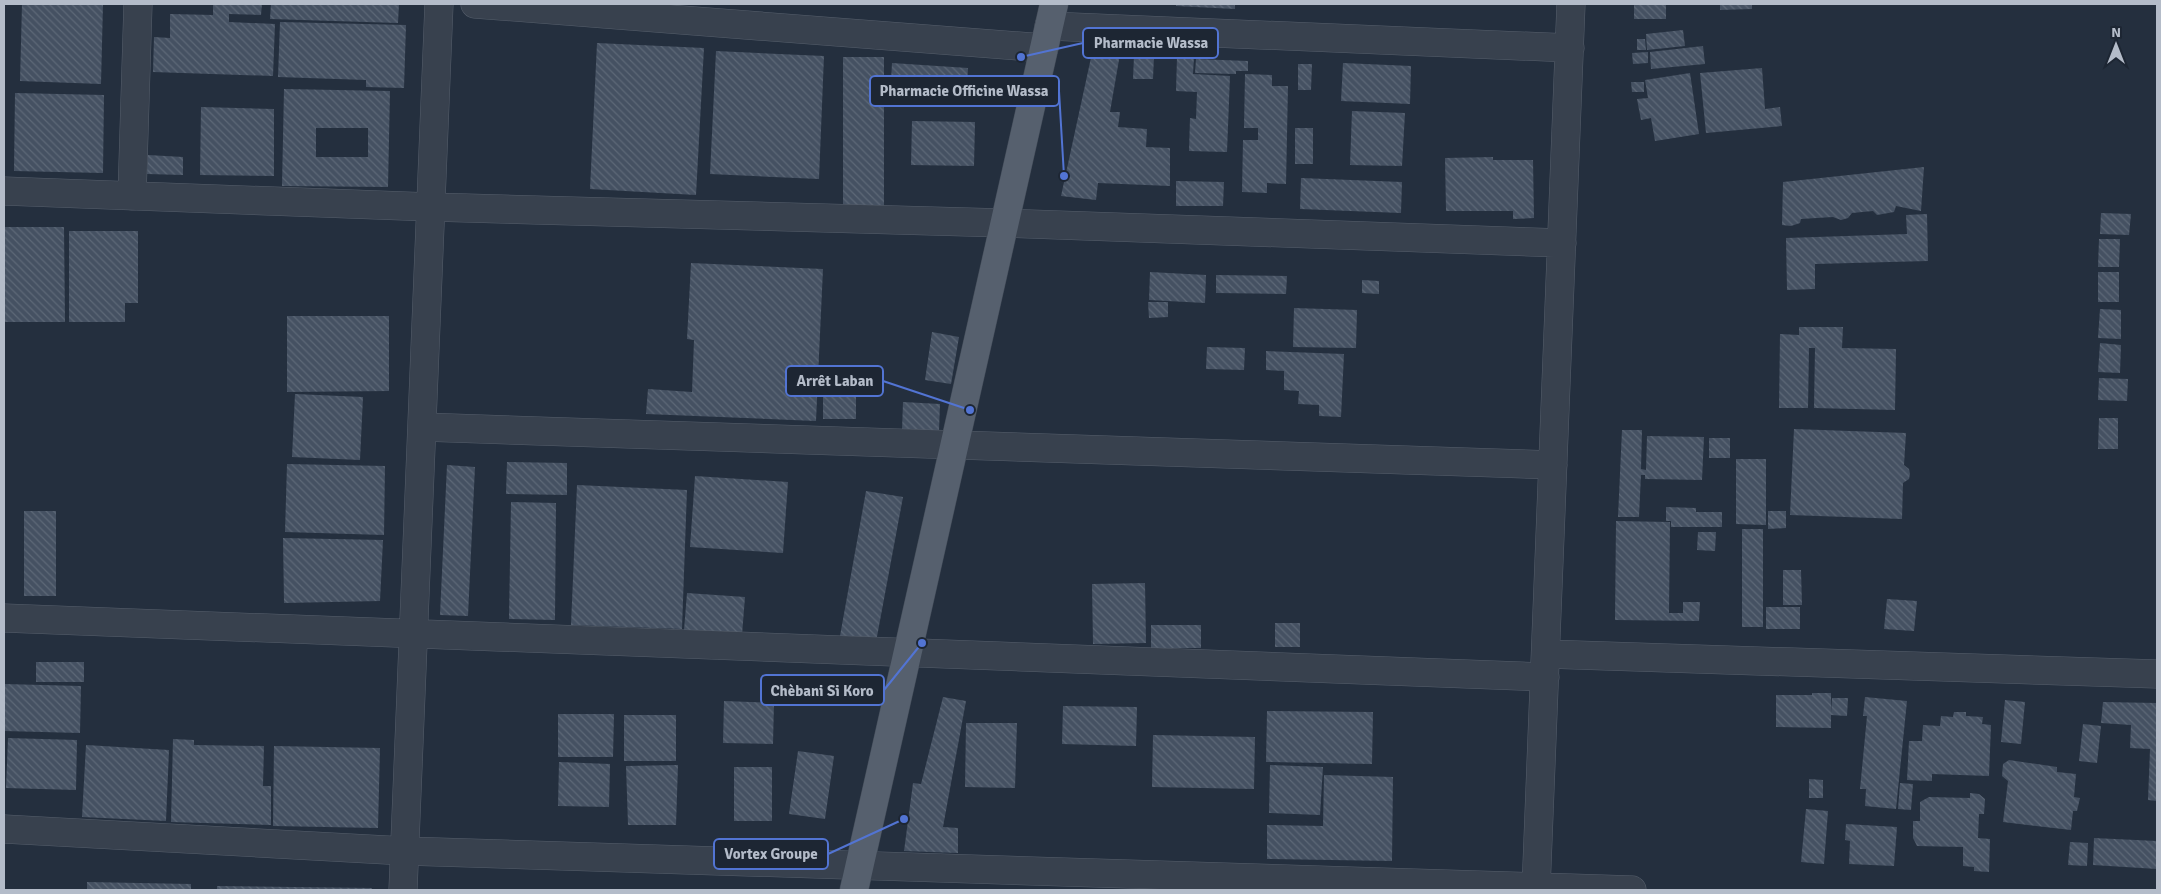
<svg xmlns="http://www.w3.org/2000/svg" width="2161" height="894" viewBox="0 0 2161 894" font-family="Signika,sans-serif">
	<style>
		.building { fill: url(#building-back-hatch); fill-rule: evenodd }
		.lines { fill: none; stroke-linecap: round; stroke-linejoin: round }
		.minor-casing { stroke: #565f6c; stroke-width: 29 }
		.major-casing { stroke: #414a57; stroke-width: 29 }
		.minor { stroke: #38414e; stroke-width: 28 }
		.major { stroke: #56606e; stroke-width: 28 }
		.leader { fill: none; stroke: #5274d3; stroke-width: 2 }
		.callout-dot { fill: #5274d3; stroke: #1d2633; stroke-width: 2 }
		.callout { fill: #1d2633; stroke: #5274d3; stroke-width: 2 }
		.callout-label { font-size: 15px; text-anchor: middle; font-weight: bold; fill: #b4bcc9 }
	</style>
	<defs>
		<pattern id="building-back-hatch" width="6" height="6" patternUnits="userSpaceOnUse" patternTransform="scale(1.25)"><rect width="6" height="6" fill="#455162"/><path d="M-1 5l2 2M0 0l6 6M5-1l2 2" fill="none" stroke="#5d6877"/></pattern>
	</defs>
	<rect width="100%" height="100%" fill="#242f3e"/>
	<path class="building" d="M22 4H103L101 84 20 81Z
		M213 4H262L261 15 229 14V22L275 24 273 76 153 72 154 37 170 38V14L213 15Z
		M271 4H399L398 23 270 19Z
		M1176 4H1235V9L1176 6Z
		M1634 4H1666V19H1634Z
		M1720 4H1752V9L1720 10Z
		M280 22 406 25 404 88 366 87V80L278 77Z
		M1683 30 1685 46 1647 50 1646 34Z
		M1637 39H1645L1646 50H1637Z
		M597 43 704 48 696 195 590 189Z
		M1703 46 1705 64 1651 69 1650 52Z
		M716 51 824 56 819 179 710 174Z
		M1648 52V63L1633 64 1632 53Z
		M1092 53 1120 54 1110 112H1120L1118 127 1147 129 1146 147 1170 148V186L1098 183 1096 200 1061 196Z
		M1134 56H1154L1153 79H1133Z
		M843 57H884V206H843Z
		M1177 57H1194L1193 74 1230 76 1227 152 1189 151 1190 118 1196 119 1197 92 1176 91Z
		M1196 59 1248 61V71H1236V74L1195 73Z
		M892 63 968 68 966 104 890 99Z
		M1343 63 1411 66 1410 104 1341 101Z
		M1298 64H1312L1311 90H1298Z
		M1762 68 1765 109 1780 107 1782 126 1706 133 1700 73Z
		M1690 73 1699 134 1655 141 1651 118 1641 120 1637 99 1648 98 1645 80Z
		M1245 74 1272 75V86H1288L1286 184 1267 183V193L1242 192 1243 140H1258V128H1244Z
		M1631 82H1644V92H1632Z
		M284 89 390 91 388 187 282 186ZM316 128H368V157H316Z
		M15 93 104 95 103 173 14 171Z
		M201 107 274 109V176L200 175Z
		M1352 111 1405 113 1402 166 1350 165Z
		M912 121 975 122 974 166 911 165Z
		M1295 128H1313V164H1295Z
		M148 155 183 157V175L147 174Z
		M1493 157V160H1533L1534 218 1513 219V211H1446L1445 158Z
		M1924 167 1921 211 1896 206 1894 212 1877 215 1873 211 1852 213 1848 218 1841 220 1833 217 1801 219 1800 223 1791 226 1782 225 1783 182Z
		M1301 178 1402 182 1401 213 1300 209Z
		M1176 181 1224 182 1223 206H1176Z
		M2101 213 2131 214 2129 235 2100 234Z
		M1927 214 1928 261 1815 264V289L1787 290 1786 238 1907 234 1906 215Z
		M4 227H64L65 322H4Z
		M69 231H138V303H125V322H69Z
		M2099 239H2120L2119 267H2098Z
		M691 263 823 269 816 421 646 414 648 389 692 392 694 340 687 339Z
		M1150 272 1206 275 1205 303 1149 300Z
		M2098 272H2119V302H2098Z
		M1216 275 1287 276 1286 294 1216 293Z
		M1362 280 1379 281V294L1362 293Z
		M1148 302H1168V317L1149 318Z
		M1294 308 1357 310 1356 348 1293 347Z
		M2100 309 2121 310V339L2098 338Z
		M287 316H389V391L287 392Z
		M1799 327H1843L1842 348 1896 349 1895 410 1814 408 1815 348H1809L1808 408H1779L1780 334 1799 335Z
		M932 332 959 337 951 384 925 380Z
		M2100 343 2121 345 2120 373 2098 372Z
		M1207 347 1245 348 1244 370 1206 369Z
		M1266 351 1344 354 1341 417 1319 416V405L1298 404 1299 391 1284 390V371L1266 370Z
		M2099 378 2128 379 2127 401 2098 400Z
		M295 394 363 397 360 460 292 457Z
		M823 396H856V419H823Z
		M903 402 940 404 939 431 902 430Z
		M2099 418H2118V449H2098Z
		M1794 429 1906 433 1904 465 1909 469 1910 474 1909 479 1903 483 1902 519 1790 515Z
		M1622 430H1642L1641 469 1646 470 1647 436 1704 437 1702 480 1645 479V475H1641L1639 517H1618Z
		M1709 438H1730V458H1709Z
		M1736 459H1766V525L1736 524Z
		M507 462 567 463V495L506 494Z
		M287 464 385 466 384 535 285 532Z
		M447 465 475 467 468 616 440 615Z
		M695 476 788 482 783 553 690 547Z
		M577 485 687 490 682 629 571 625Z
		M866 491 903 497 876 642 840 636Z
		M511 502 556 503 555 620 509 619Z
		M1666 507 1696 508V512H1722V527H1671V521H1666Z
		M24 511H56V596H24Z
		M1768 511H1786V528L1768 529Z
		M1616 521 1670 522 1669 613H1683V602H1700L1699 621 1615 620Z
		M1742 529H1763V627H1742Z
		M1698 532H1716L1715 551 1697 550Z
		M283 538 383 540 380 601 284 603Z
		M1783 570H1801L1802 605H1783Z
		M1145 583 1146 643 1093 644 1092 584Z
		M687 593 745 597 742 635 684 630Z
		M1887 599 1917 601 1914 631 1884 629Z
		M1766 607H1800V629H1766Z
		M1275 623H1300V647H1275Z
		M1151 625H1201V648H1151Z
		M36 662H84V682H36Z
		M4 684 81 686 80 733 4 731Z
		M1812 693H1831V713L1832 698H1848L1847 716 1831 715V728L1776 727V695H1812Z
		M943 697 966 701 943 827 958 828V853L904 851 913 783 921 784Z
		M1865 697 1907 701 1896 809 1865 806 1866 789H1860L1867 716H1863Z
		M2005 700 2025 702 2021 744 2001 742Z
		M724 701 774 703 773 744 723 743Z
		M2103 702 2157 703V801L2148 800 2150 749 2130 748 2131 725 2101 723Z
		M1063 706 1137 707 1136 746 1062 744Z
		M1267 711 1373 712 1372 764 1266 762Z
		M1954 712H1966V716L1983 717 1982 724 1991 725 1989 776 1932 774V781L1907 780 1909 741H1922L1923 725 1940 726 1941 716 1953 717Z
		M558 714H614L613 757H558Z
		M624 715H676V761H624Z
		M966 723H1017L1015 788 965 787Z
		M2083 724 2101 726 2097 763 2079 761Z
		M1153 735 1255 737 1254 789 1152 787Z
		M8 738 77 740 76 790 6 788Z
		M173 739 194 740V745L264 746 263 786H271V825L171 822Z
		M86 745 169 750 166 821 82 817Z
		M274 746 380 748 378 828 273 826Z
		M798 751 834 756 825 819 789 814Z
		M2009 760 2057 767V772L2076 774 2074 797 2080 798 2077 811H2073L2071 830 2003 822 2008 781 2002 776 2003 764Z
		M559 762 610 764 609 807 558 806Z
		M678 765 676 825H628L626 766Z
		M1270 765 1323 767 1320 815 1269 813Z
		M734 767H772V821H734Z
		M1324 775 1393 777 1392 861 1267 859V825L1323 826Z
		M1809 779 1823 780V798H1809Z
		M1900 783 1913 784 1911 810 1898 809Z
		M1970 793 1979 794 1985 799 1984 814H1979L1978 838 1990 839 1989 872 1974 871V867L1963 866V847L1917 846 1913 838V821H1920V802L1929 797 1970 798Z
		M1806 809 1828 811 1824 864 1801 862Z
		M1846 824 1897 827 1894 866 1849 864 1850 841 1845 840Z
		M2094 838 2157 841V869L2093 865Z
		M2070 842 2088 843 2087 866 2068 865Z
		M87 882 191 884V890H87Z
		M217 886 372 888 371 890H217Z"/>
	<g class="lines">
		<g class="minor-casing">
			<path id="minor" d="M475 4 1044 48
				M1049 26 1570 48
				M4 191 431 207 1003 223 1562 243
				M132 196 138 4
				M422 427 1553 465
				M4 618 1545 677
				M1546 654 2157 674
				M4 829 405 851 1632 890
				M403 890 439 4
				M1536 890 1571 4"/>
		</g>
		<g class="major-casing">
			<path id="major" d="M854 890 1054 4"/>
		</g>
		<use href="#minor" class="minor"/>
		<use href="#major" class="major"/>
	</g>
	<path class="leader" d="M1021 57L1083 43M1064 176L1059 91M970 410L883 381M922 643L884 690M904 819L828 854"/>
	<g class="callout-dot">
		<circle cx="1021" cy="57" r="5"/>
		<circle cx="1064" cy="176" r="5"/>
		<circle cx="970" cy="410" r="5"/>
		<circle cx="922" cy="643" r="5"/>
		<circle cx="904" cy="819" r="5"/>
	</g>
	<g class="callout">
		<rect x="1083" y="28" width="135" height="30" rx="5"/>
		<rect x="870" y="76" width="189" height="30" rx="5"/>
		<rect x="786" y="366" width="97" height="30" rx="5"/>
		<rect x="761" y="675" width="123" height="30" rx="5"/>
		<rect x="714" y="839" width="114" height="30" rx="5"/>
	</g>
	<g class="callout-label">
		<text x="1151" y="48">Pharmacie Wassa</text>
		<text x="964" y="96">Pharmacie Officine Wassa</text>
		<text x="835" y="386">Arrêt Laban</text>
		<text x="822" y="696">Chèbani Si Koro</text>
		<text x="771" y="859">Vortex Groupe</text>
	</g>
	<rect width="2161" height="894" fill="none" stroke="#b4bcc9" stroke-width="10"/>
	<g transform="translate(2116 45)" stroke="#1d2633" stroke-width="4" paint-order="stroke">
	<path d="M0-4L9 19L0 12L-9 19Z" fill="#b4bcc9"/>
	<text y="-8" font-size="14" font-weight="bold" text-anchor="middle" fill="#b4bcc9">N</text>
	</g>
</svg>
